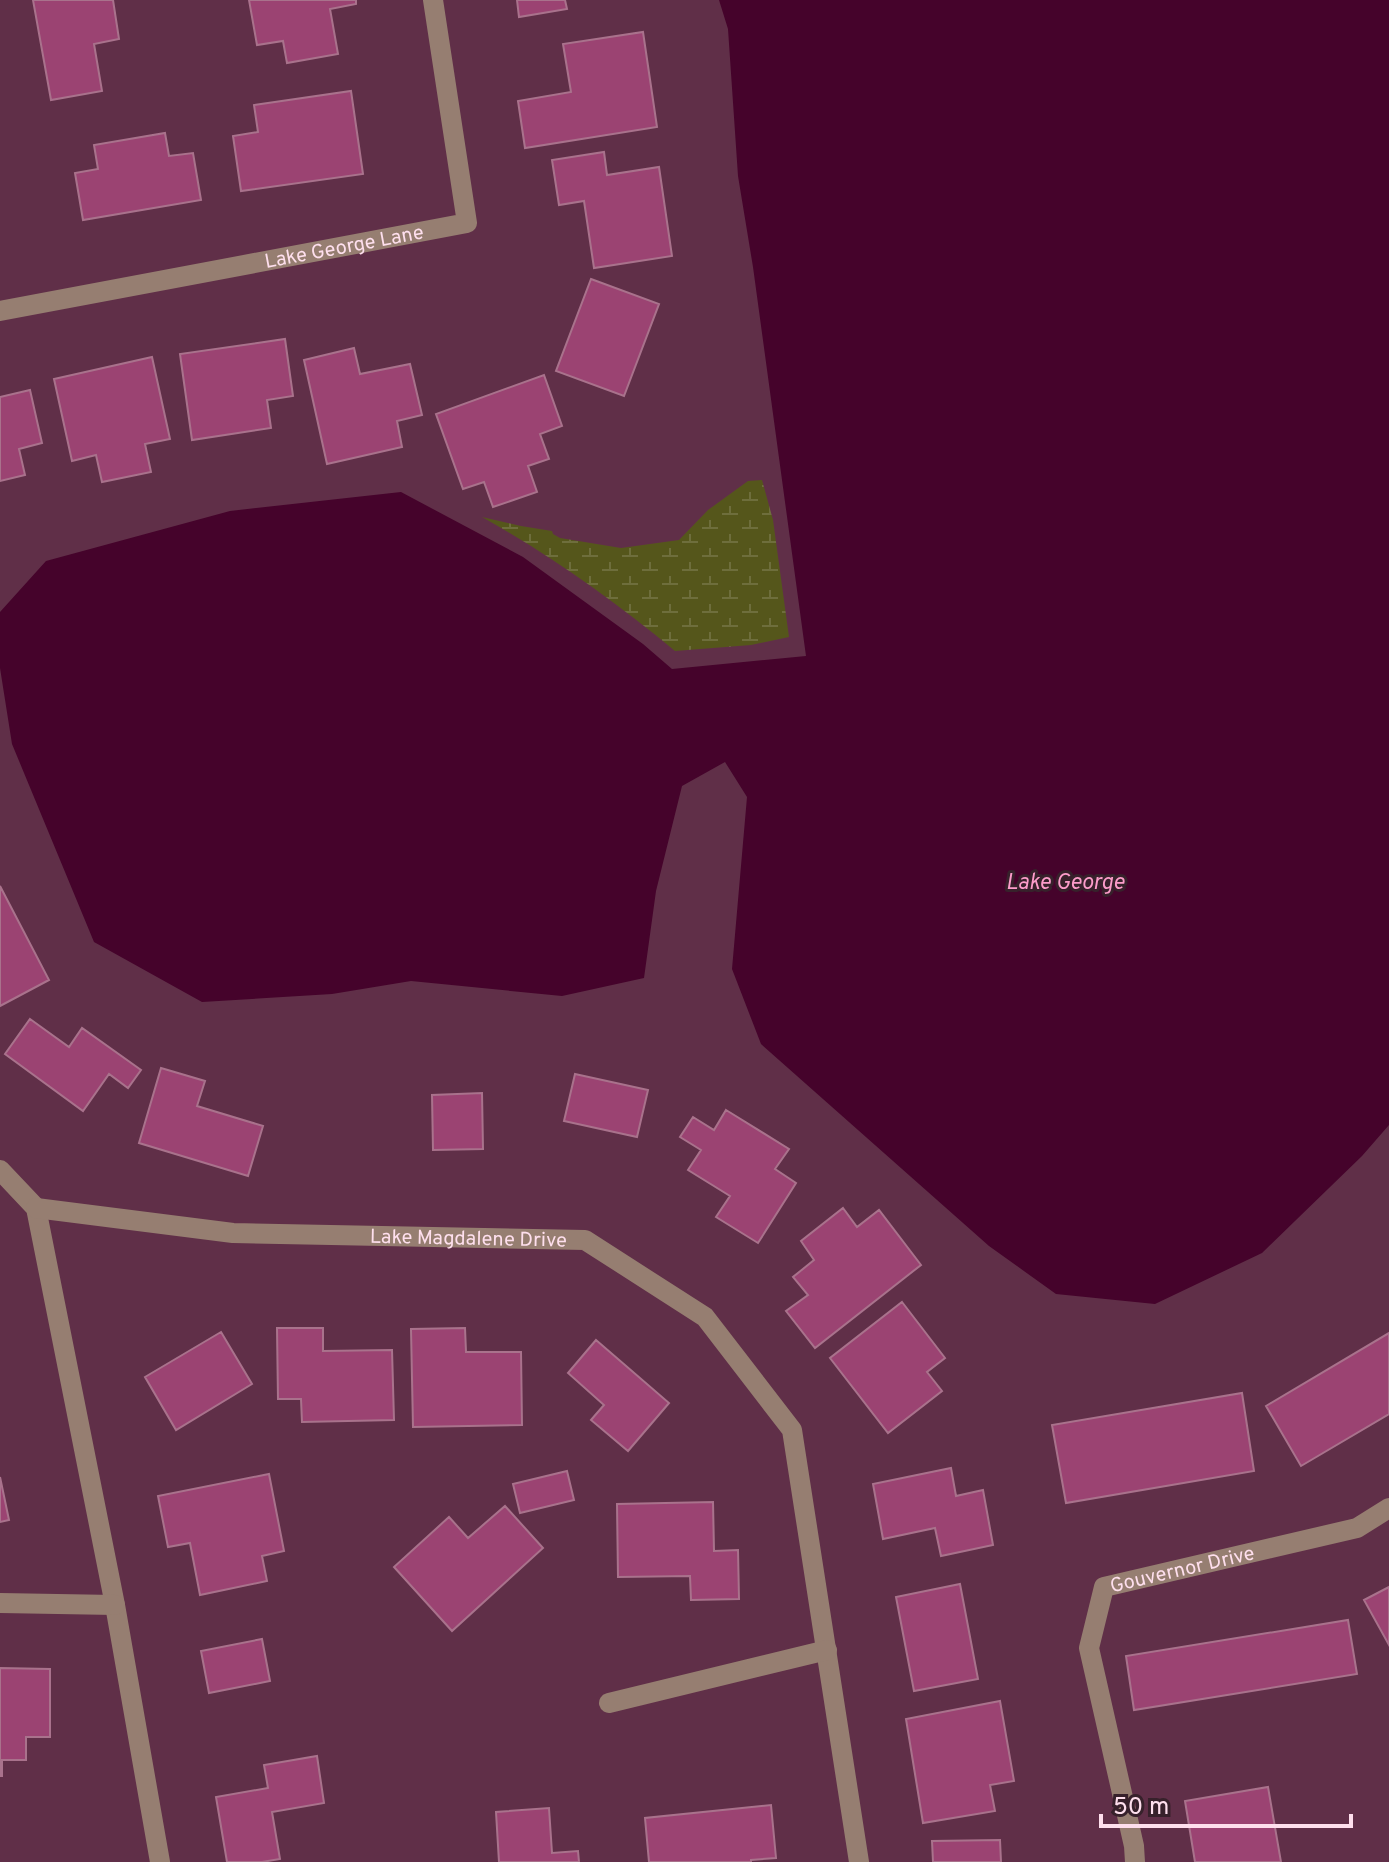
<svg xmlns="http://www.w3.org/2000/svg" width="1389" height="1862" viewBox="0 0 1389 1862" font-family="Overpass,sans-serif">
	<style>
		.wetland { fill: url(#wetland-marsh) }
		.water { fill: #45032b }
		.building { fill: #9b4372; stroke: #a9728c; stroke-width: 2 }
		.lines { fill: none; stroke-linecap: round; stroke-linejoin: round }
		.minor { stroke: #967e71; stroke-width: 20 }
		.labels { text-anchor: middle; stroke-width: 6; stroke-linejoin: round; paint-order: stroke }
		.street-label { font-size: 20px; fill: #fedfed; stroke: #37212b }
		.water-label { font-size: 22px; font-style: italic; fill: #fc9cca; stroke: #37212b }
	</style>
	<defs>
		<pattern id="wetland-marsh" width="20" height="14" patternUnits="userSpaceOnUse" patternTransform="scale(2)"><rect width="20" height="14" fill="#55561b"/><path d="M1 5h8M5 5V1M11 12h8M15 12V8" fill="none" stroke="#6e6e3c"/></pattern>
	</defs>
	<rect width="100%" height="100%" fill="#602f48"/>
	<path class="wetland" d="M762 480 773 520 789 637 751 645 675 651C615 601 550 555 482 517L521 526 552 531 553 534 560 538 621 548 679 540 708 510 748 481Z"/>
	<path class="water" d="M719 0H1389V1125L1362 1156 1262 1253 1155 1304 1056 1294 989 1246 761 1044 732 969 747 797 725 762 682 786 656 891 644 978 562 996 411 981 332 994 202 1002 94 942 12 744 0 668V612L46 561 230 511 401 492 523 557 643 644 672 669 806 656 753 267 738 176 728 29Z"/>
	<path class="building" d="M33 0H113L119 39 94 44 102 91 51 100Z
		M249 0H356V4L330 9 338 54 287 63 283 41 257 45Z
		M517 0H565L567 9 519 17Z
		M643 32 657 127 525 148 518 101 571 92 563 44Z
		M351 91 363 174 241 191 233 136 258 132 254 105Z
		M165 133 169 156 193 153 201 200 83 220 75 173 98 169 94 145Z
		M604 152 607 175 659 167 672 256 594 268 584 201 559 205 552 160Z
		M591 279 659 304 624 396 556 371Z
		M285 339 293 396 267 400 271 428 192 440 180 354Z
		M354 348 360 374 410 364 422 415 397 421 402 447 327 464 304 360Z
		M152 357 170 439 145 444 151 472 102 482 96 455 72 461 54 379Z
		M544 375 562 426 540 434 549 459 528 466 537 492 493 507 484 482 463 489 436 414Z
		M30 390 42 443 19 449 25 475 0 481V397Z
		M0 886 49 980 0 1006Z
		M30 1019 69 1047 82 1028 141 1070 128 1088 109 1074 83 1111 5 1054Z
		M161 1068 205 1081 197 1106 263 1126 248 1176 139 1143Z
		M575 1074 648 1090 637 1137 564 1121Z
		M482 1093 483 1149 433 1150 432 1095Z
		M726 1110 789 1149 775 1169 796 1183 758 1243 716 1217 730 1196 688 1170 701 1150 680 1137 693 1117 714 1130Z
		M843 1208 857 1227 879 1210 921 1265 815 1348 786 1311 808 1295 793 1277 814 1260 801 1241Z
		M902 1302 945 1358 927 1372 942 1391 888 1433 830 1358Z
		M277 1328H323V1351L392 1350 394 1420 302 1422 301 1399H278Z
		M465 1328 466 1352H521L522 1425 413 1427 411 1329Z
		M221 1332 252 1384 176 1430 145 1377Z
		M1389 1333V1414L1301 1466 1266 1406Z
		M596 1340 669 1403 628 1451 591 1420 604 1405 568 1373Z
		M1242 1393 1254 1471 1066 1503 1052 1425Z
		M951 1468 956 1496 983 1490 993 1545 941 1556 935 1528 883 1539 873 1484Z
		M567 1471 574 1500 520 1513 513 1484Z
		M269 1474 284 1551 262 1556 267 1581 200 1595 190 1543 168 1547 158 1496Z
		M0 1477 9 1520 0 1522Z
		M713 1502 714 1551 738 1550 739 1599 691 1600 690 1576 618 1577 617 1504Z
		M505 1506 543 1548 452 1631 394 1567 449 1517 468 1538Z
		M960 1584 978 1679 914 1691 896 1597Z
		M1389 1587V1645L1364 1600Z
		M1348 1620 1357 1674 1134 1710 1126 1656Z
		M262 1639 270 1681 209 1693 201 1651Z
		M0 1668 50 1669V1737H26V1760H2V1776H0Z
		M1000 1701 1014 1781 990 1785 995 1811 923 1823 906 1719Z
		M317 1756 324 1803 272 1812 280 1859 262 1862H227L216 1797 268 1788 264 1765Z
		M1268 1787 1281 1862H1195L1185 1801Z
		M771 1805 776 1858 751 1860V1862H649L645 1818Z
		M549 1808 552 1853 578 1851 579 1862H499L496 1812Z
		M1000 1840 1001 1862H933L932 1841Z"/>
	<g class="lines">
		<g class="minor">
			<path id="s1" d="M0 311 467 223 433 0"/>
			<path d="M0 1170 36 1208 115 1605 160 1862"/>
			<path id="s2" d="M36 1208 233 1233 585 1240 705 1317 792 1430 859 1862"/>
			<path d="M0 1603 115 1605"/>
			<path d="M609 1703 827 1650"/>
			<path id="s3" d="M1135 1862 1134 1846 1089 1648 1104 1587 1357 1528 1389 1508"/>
		</g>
	</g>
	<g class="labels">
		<g class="street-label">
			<text dy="7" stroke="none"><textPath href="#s1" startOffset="350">Lake George Lane</textPath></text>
			<text dy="7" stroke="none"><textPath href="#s2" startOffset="434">Lake Magdalene Drive</textPath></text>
			<text dy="7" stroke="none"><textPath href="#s3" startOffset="362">Gouvernor Drive</textPath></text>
		</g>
		<g class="water-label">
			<text x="1065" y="889">Lake George</text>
		</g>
	</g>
	<path d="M1101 1814v12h250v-12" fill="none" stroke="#fedfed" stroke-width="4"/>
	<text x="1113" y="1814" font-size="24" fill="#fedfed" stroke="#37212b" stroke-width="6" paint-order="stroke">50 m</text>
</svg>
